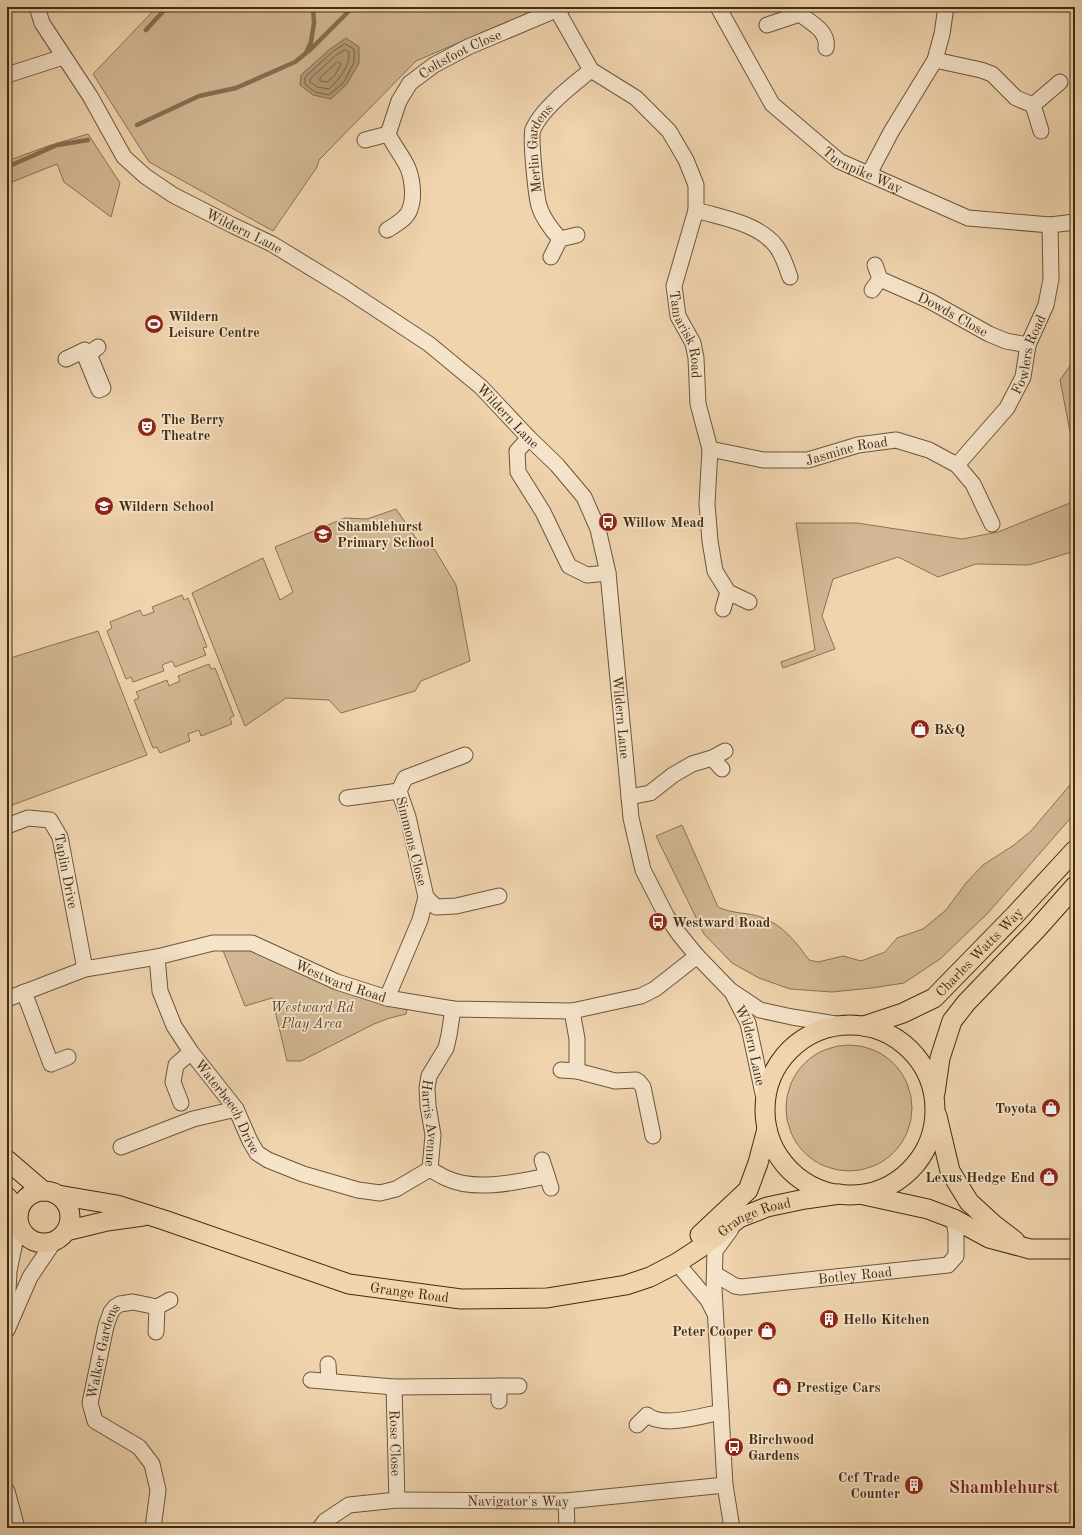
<svg xmlns="http://www.w3.org/2000/svg" width="1082" height="1535" viewBox="0 0 1082 1535" font-family="'Old Standard TT',serif">
	<style>
		.green { fill: #d1b794; stroke: #897254 }
		.water { fill: #b49b7a; stroke: #866f51 }
		.lines { fill: none; stroke-linecap: round; stroke-linejoin: round }
		.shore { stroke: #7a6447; stroke-width: 1 }
		.stream { stroke: #866f51; stroke-width: 4.5 }
		.minor-casing { stroke: #6c563a; stroke-width: 17 }
		.major-casing { stroke: #412c14; stroke-width: 21 }
		.minor { stroke: #f5e3ca; stroke-width: 15 }
		.major { stroke: #efd4ae; stroke-width: 19 }
		.labels { text-anchor: middle; stroke-width: 3.5; stroke-linejoin: round; paint-order: stroke }
		.street-label { font-size: 14px; fill: #412c14; stroke: #f5e3ca }
		.poi-label { font-size: 14px; font-weight: bold; fill: #412c14; stroke: #f5e3ca; text-anchor: start }
		.park-label { font-size: 14px; font-style: italic; fill: #5e482e; stroke: #f5e3ca }
		.district-label { font-size: 18px; font-weight: bold; fill: #7a1f14; stroke: #f5e3ca }
	</style>
	<rect width="100%" height="100%" fill="#efd4ae"/>
	<filter id="stains"><feTurbulence type="fractalNoise" baseFrequency=".005" numOctaves="4"/><feColorMatrix values="0 0 0 0 .2 0 0 0 0 .09 0 0 0 0 .02 0 0 0 .5 -.17"/></filter>
	<radialGradient id="worn" r=".72"><stop offset=".6" stop-color="#630" stop-opacity="0"/><stop offset="1" stop-color="#630" stop-opacity=".3"/></radialGradient>
	<path class="green" d="M157 7H542L416 61 319 160 317 167 273 231 149 162 93 74Z
		M88 134 120 183 111 217 64 182 57 164 7 184V161L48 146Z
		M1075 359V457L1060 380Z
		M1075 501V551L1029 565 976 564 938 577 898 557 833 579 822 616 835 649 783 668 781 662 815 650 796 523H857L962 539 998 532Z
		M396 509 418 541 435 550 456 585 470 661 421 681 415 691 341 713 329 700 286 698 245 726 192 593 263 558 280 600 293 592 275 547 345 518 367 519Z
		M182 595 184 600 188 598 207 647 203 648 206 655 175 667 172 661 162 665 164 671 133 682 131 677 126 679 107 631 112 628 110 622 140 610 143 616 154 612 152 607Z
		M98 631 147 755 7 807V659Z
		M209 664 211 669 215 668 234 716 230 718 232 724 201 736 199 730 188 734 190 741 160 753 157 747 153 748 134 700 139 698 136 692 167 680 169 686 180 681 178 676Z
		M1075 779V813L987 914 940 959 904 983 872 988 832 992 790 989 759 978 732 963 704 934 656 836 682 825 718 907C732 914 747 912 761 917 782 924 797 943 809 960L818 962 843 956 861 961 885 952 897 938 923 929 946 910 966 883 983 865 1014 845 1031 831Z
		M222 948H246L382 1003 407 1010 406 1014 390 1018 374 1024 301 1061H287L272 998 245 1006Z
		M786 1108a63 63 0 1 1 126 0a63 63 0 1 1-126 0Z"/>
	<path class="water" d="M346 38 359 47V63L347 84 331 99 313 95 300 85 301 75 330 49Z"/>
	<g class="lines">
		<path class="shore" d="M345 44 354 49V62L344 82 329 95 315 92 305 84V77L332 52Z
			M345 50 349 52C350 67 339 79 329 89L317 87 310 82V79L335 56Z
			M338 62 341 64 335 75 327 82 320 81V78Z"/>
		<path class="stream" d="M146 30 167 7
			M309 51 353 7
			M137 125 199 96 236 88 295 62 306 53 311 42 314 23 313 7
			M7 167 57 145 88 140"/>
		<g class="minor-casing">
			<g id="minor">
				<path id="s1" d="M37 7 42 23 90 96 124 157 145 176 173 195 232 225 272 244 344 288 429 344 481 387 529 438 557 465 584 497 598 529 608 573 631 818 643 870 667 917 679 934 697 956 730 990 760 1010 792 1017 842 1025"/>
				<path id="s2" d="M718 7 772 104 839 161 968 218 1050 225 1075 222"/>
				<path id="s3" d="M557 10 591 70 636 98 669 131 686 160 696 185V210L674 286 678 316 693 343 696 358 698 404 710 449 707 504 710 541 715 571 728 592 749 602"/>
				<path d="M767 25 800 14C811 23 829 31 826 48"/>
				<path d="M935 60 981 70 992 74 1016 98 1033 105"/>
				<path d="M7 75 63 57"/>
				<path d="M1041 131 1033 105 1060 82"/>
				<path d="M365 140 388 134"/>
				<path d="M869 174 891 132 935 60 942 34 946 7"/>
				<path d="M696 210C722 218 758 223 776 246 783 255 786 266 790 277"/>
				<path id="s4" d="M387 230C395 225 407 219 410 209 415 196 412 175 406 164 400 153 393 144 388 134L399 101 410 83 434 65 468 47 563 7"/>
				<path id="s5" d="M577 235 560 239C551 229 543 219 539 206 536 195 530 137 533 129 543 107 573 85 591 70"/>
				<path d="M551 257 560 239"/>
				<path id="s6" d="M880 279 930 301 989 334 1006 341 1028 345"/>
				<path d="M872 290 880 279 875 265"/>
				<path d="M83 351 99 390 103 388 89 354 98 347"/>
				<path d="M66 359 85 350"/>
				<path d="M529 438 517 451 518 472 543 512 569 566 587 575 608 573"/>
				<path id="s7" d="M710 449 763 460H808L858 445 896 440 929 450 957 465 973 484 992 524"/>
				<path id="s8" d="M957 465 1007 408 1023 377 1028 345 1046 305 1051 279 1050 225"/>
				<path d="M723 609 728 592"/>
				<path d="M712 758 722 769"/>
				<path d="M629 797 650 793 673 775 692 764 712 758 725 751"/>
				<path d="M347 798 399 791"/>
				<path id="s9" d="M7 826 28 818 50 820 60 837 85 969"/>
				<path d="M426 897 436 907 456 906 499 896"/>
				<path id="s10" d="M157 957 160 991 174 1026 191 1052 236 1109 250 1141 257 1153 268 1160 303 1174 358 1190 380 1193 396 1189 430 1169"/>
				<path d="M24 992 51 1064 68 1057"/>
				<path id="s11" d="M732 992 748 1023 765 1103"/>
				<path d="M387 998 420 920 426 897 408 817 399 791 405 778 465 755"/>
				<path id="s12" d="M7 999 85 969 157 957 213 943H252L337 982 387 998 453 1009 572 1011 641 996 655 989 697 956"/>
				<path id="s13" d="M453 1009 449 1035 446 1048 429 1076 427 1088 428 1106 433 1135 430 1169C435 1172 441 1176 446 1178 475 1192 517 1182 547 1176"/>
				<path d="M572 1011 577 1039V1071"/>
				<path d="M561 1070 577 1071 615 1081 636 1080 639 1082 643 1087 653 1136"/>
				<path d="M181 1103 173 1082 176 1065 191 1052"/>
				<path d="M121 1147 193 1119 236 1109"/>
				<path d="M542 1160 551 1188"/>
				<path d="M731 1229 715 1251 714 1288 725 1485 732 1528"/>
				<path d="M677 1263 708 1300 714 1312"/>
				<path id="s14" d="M715 1274 735 1286 741 1287 948 1265 956 1256V1234L954 1219"/>
				<path d="M157 1307 170 1300"/>
				<path d="M7 1311 9 1271 19 1223"/>
				<path d="M7 1330 30 1277 55 1240"/>
				<path d="M328 1364 329 1381"/>
				<path d="M311 1380 394 1387 519 1386"/>
				<path d="M499 1386V1401"/>
				<path id="s15" d="M394 1387 397 1500"/>
				<path d="M637 1425 647 1415C663 1428 701 1416 721 1412"/>
				<path d="M7 1491 17 1528"/>
				<path d="M566 1501 567 1528"/>
				<path id="s16" d="M153 1528 158 1490 152 1464 139 1447 95 1421 90 1403 106 1326 111 1312 115 1307 120 1304 133 1302 157 1307 156 1332"/>
				<path id="s17" d="M320 1528 325 1521 349 1505 397 1500 566 1501 725 1485"/>
			</g>
		</g>
		<g class="major-casing">
			<g id="major">
				<circle cx="850" cy="1110" r="85"/>
				<path id="s18" d="M864 1026 903 1013 934 998 1015 915 1075 850"/>
				<path d="M935 1093 940 1058 952 1021 966 1003 1036 930 1075 886"/>
				<path d="M937 1116 950 1171 969 1202 993 1224 1015 1241"/>
				<path d="M7 1160 43 1191"/>
				<circle cx="44" cy="1217" r="26"/>
				<path id="s19" d="M58 1195 117 1205 164 1220 349 1284 461 1299 547 1298 626 1285 650 1277 677 1263 706 1244 739 1218 767 1207 805 1199 840 1194"/>
				<path d="M864 1195 928 1209 954 1219 989 1238 1030 1249H1075"/>
				<path d="M7 1197 19 1211"/>
				<path d="M66 1231 107 1221 143 1216"/>
				<path d="M700 1235 748 1190 758 1163 767 1129"/>
			</g>
		</g>
		<use href="#minor" class="minor"/>
		<use href="#major" class="major"/>
	</g>
	<defs>
		<g id="stadium-disc" transform="scale(1)"><circle r="9.5" fill="#8f2418" stroke="#f5e3ca"/><path d="M0-5a6.5 5 0 1 0 0 10a6.5 5 0 1 0 0-10ZM-3.5-1.8h7v3.6h-7Z" fill="#fff"/></g>
		<g id="theatre-disc" transform="scale(1)"><circle r="9.5" fill="#8f2418" stroke="#f5e3ca"/><path d="M-5-5.5Q0-4 5-5.5V0Q5 5 0 6Q-5 5-5 0ZM-3.3-2.5H-1v1.5H-3.3ZM1-2.5H3.3v1.5H1ZM-2.8 1Q0 5.5 2.8 1Z" fill="#fff"/></g>
		<g id="school-disc" transform="scale(1)"><circle r="9.5" fill="#8f2418" stroke="#f5e3ca"/><path d="M0-5L7-2L0 1L-7-2ZM-4 1L0 2.5L4 1V4Q0 6-4 4Z" fill="#fff"/></g>
		<g id="bus-disc" transform="scale(1)"><circle r="9.5" fill="#8f2418" stroke="#f5e3ca"/><path d="M-5-6H5V4H4V6H2V4H-2V6H-4V4H-5ZM-3.5-4V0h7V-4ZM-3.5 1.2v1.5H-2V1.2ZM2 1.2v1.5H3.5V1.2Z" fill="#fff"/></g>
		<g id="shop-disc" transform="scale(1)"><circle r="9.5" fill="#8f2418" stroke="#f5e3ca"/><path d="M-5-2.5h2.3a2.7 3.5 0 0 1 5.4 0H5L5.5 6h-11ZM-1.5-2.5h3a1.5 2.3 0 0 0-3 0Z" fill="#fff"/></g>
		<g id="building-disc" transform="scale(1)"><circle r="9.5" fill="#8f2418" stroke="#f5e3ca"/><path d="M-4-6H4V6H1V3H-1V6H-4ZM-2.5-4.3h1.7v1.8h-1.7ZM.8-4.3h1.7v1.8H.8ZM-2.5-1h1.7V.8h-1.7ZM.8-1h1.7V.8H.8Z" fill="#fff"/></g>
	</defs>
	<g fill-rule="evenodd">
		<use href="#stadium-disc" x="154" y="324"/>
		<use href="#theatre-disc" x="147" y="427"/>
		<use href="#school-disc" x="104" y="506"/>
		<use href="#bus-disc" x="608" y="522"/>
		<use href="#school-disc" x="323" y="534"/>
		<use href="#shop-disc" x="920" y="729"/>
		<use href="#bus-disc" x="658" y="922"/>
		<use href="#shop-disc" x="1051" y="1108"/>
		<use href="#shop-disc" x="1049" y="1177"/>
		<use href="#building-disc" x="829" y="1319"/>
		<use href="#shop-disc" x="767" y="1331"/>
		<use href="#shop-disc" x="782" y="1387"/>
		<use href="#bus-disc" x="734" y="1447"/>
		<use href="#building-disc" x="914" y="1485"/>
	</g>
	<g class="labels">
		<g class="street-label">
			<text dy="5" stroke="none"><textPath href="#s4" startOffset="227">Coltsfoot Close</textPath></text>
			<text dy="5" stroke="none"><textPath href="#s5" startOffset="117">Merlin Gardens</textPath></text>
			<text dy="5" stroke="none"><textPath href="#s2" startOffset="224">Turnpike Way</textPath></text>
			<text dy="5" stroke="none"><textPath href="#s1" startOffset="316">Wildern Lane</textPath></text>
			<text dy="5" stroke="none"><textPath href="#s6" startOffset="81">Dowds Close</textPath></text>
			<text dy="5" stroke="none"><textPath href="#s3" startOffset="384">Tamarisk Road</textPath></text>
			<text dy="5" stroke="none"><textPath href="#s8" startOffset="134">Fowlers Road</textPath></text>
			<text dy="5" stroke="none"><textPath href="#s1" startOffset="640">Wildern Lane</textPath></text>
			<text dy="5" stroke="none"><textPath href="#s7" startOffset="139">Jasmine Road</textPath></text>
			<text dy="5" stroke="none"><textPath href="#s1" startOffset="976">Wildern Lane</textPath></text>
			<text transform="translate(412 841) rotate(76)" y="5">Simmons Close</text>
			<text dy="5" stroke="none"><textPath href="#s9" startOffset="99">Taplin Drive</textPath></text>
			<text dy="5" stroke="none"><textPath href="#s18" startOffset="140">Charles Watts Way</textPath></text>
			<text dy="5" stroke="none"><textPath href="#s12" startOffset="350">Westward Road</textPath></text>
			<text dy="5" stroke="none"><textPath href="#s11" startOffset="57">Wildern Lane</textPath></text>
			<text dy="5" stroke="none"><textPath href="#s10" startOffset="169">Waterbeech Drive</textPath></text>
			<text dy="5" stroke="none"><textPath href="#s13" startOffset="120">Harris Avenue</textPath></text>
			<text dy="5" stroke="none"><textPath href="#s19" startOffset="731">Grange Road</textPath></text>
			<text dy="5" stroke="none"><textPath href="#s14" startOffset="144">Botley Road</textPath></text>
			<text dy="5" stroke="none"><textPath href="#s19" startOffset="366">Grange Road</textPath></text>
			<text dy="5" stroke="none"><textPath href="#s16" startOffset="210">Walker Gardens</textPath></text>
			<text dy="5" stroke="none"><textPath href="#s15" startOffset="56">Rose Close</textPath></text>
			<text dy="5" stroke="none"><textPath href="#s17" startOffset="207">Navigator's Way</textPath></text>
		</g>
		<g class="poi-label">
			<text x="168" y="321">Wildern<tspan x="168" dy="16">Leisure Centre</tspan></text>
			<text x="161" y="424">The Berry<tspan x="161" dy="16">Theatre</tspan></text>
			<text x="118" y="511">Wildern School</text>
			<text x="622" y="527">Willow Mead</text>
			<text x="337" y="531">Shamblehurst<tspan x="337" dy="16">Primary School</tspan></text>
			<text x="934" y="734">B&amp;Q</text>
			<text x="672" y="927">Westward Road</text>
			<text x="1037" y="1113" text-anchor="end">Toyota</text>
			<text x="1035" y="1182" text-anchor="end">Lexus Hedge End</text>
			<text x="843" y="1324">Hello Kitchen</text>
			<text x="753" y="1336" text-anchor="end">Peter Cooper</text>
			<text x="796" y="1392">Prestige Cars</text>
			<text x="748" y="1444">Birchwood<tspan x="748" dy="16">Gardens</tspan></text>
			<text x="900" y="1482" text-anchor="end">Ccf Trade<tspan x="900" dy="16">Counter</tspan></text>
		</g>
		<g class="park-label">
			<text x="312" y="1012">Westward Rd<tspan x="312" dy="16">Play Area</tspan></text>
		</g>
		<g class="district-label">
			<text x="1004" y="1493">Shamblehurst</text>
		</g>
	</g>
	<rect width="1082" height="1535" fill="none" stroke="#efd4ae" stroke-width="24"/>
	<rect x="8" y="8" width="1066" height="1519" fill="none" stroke="#412c14" stroke-width="2"/>
	<rect x="12" y="12" width="1058" height="1511" fill="none" stroke="#412c14"/>
	<rect width="100%" height="100%" filter="url(#stains)"/>
	<rect width="100%" height="100%" fill="url(#worn)"/>
</svg>
